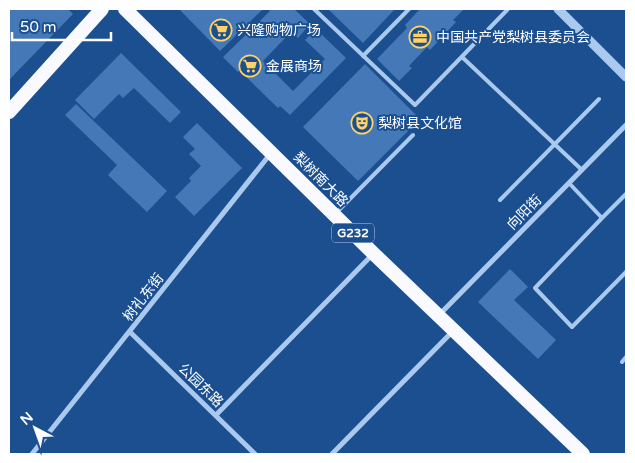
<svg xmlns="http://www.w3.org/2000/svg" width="635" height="463" viewBox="0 0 635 463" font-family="'Varela Round','Noto Sans SC',sans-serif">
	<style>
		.building { fill: #4478b7 }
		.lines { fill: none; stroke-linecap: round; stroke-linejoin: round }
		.service { stroke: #a9c9ee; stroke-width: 4 }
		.minor { stroke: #a9c9ee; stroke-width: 5 }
		.tertiary { stroke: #a9c9ee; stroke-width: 9 }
		.trunk { stroke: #f8faff; stroke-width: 14 }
		.labels { text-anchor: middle; stroke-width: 4; stroke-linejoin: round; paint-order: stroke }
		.shield { fill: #1b4f8f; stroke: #bbcadd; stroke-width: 1 }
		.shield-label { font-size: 12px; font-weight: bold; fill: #fff }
		.poi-label { font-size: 14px; fill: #fff; stroke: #1b4f8f; text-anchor: start }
		.street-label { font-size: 14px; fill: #fff; stroke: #1b4f8f }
	</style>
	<rect width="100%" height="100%" fill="#1b4f8f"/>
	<path class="building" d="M9 9H70L69 10 73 14 9 80Z
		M179 9H263L220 51Z
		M267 9H294L310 24 298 38 291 32 263 61 293 91 325 59 305 40 316 29 346 58 290 115 280 106 278 108 240 71 238 72 223 57 270 11Z
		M331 9H395L363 43 329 10Z
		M420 9H464L453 20 456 22 430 50 427 47 409 66 412 68 399 81 377 59 407 28 405 25Z
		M121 53 181 112 170 123 134 88 123 98 119 94 94 119 75 100Z
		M365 64 420 119 358 181 303 127Z
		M76 104 167 191 147 212 108 175 117 165 65 115Z
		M197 123 242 168 194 216 175 197 191 181 189 178 201 166 189 154 195 149 183 137Z
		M510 269 528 287 514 300 556 340 538 359 478 302Z"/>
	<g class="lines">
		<path class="service" d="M314 9 415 105 508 9
			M363 56 409 9
			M462 57 582 170
			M569 183 602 218 535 288 572 327 626 272
			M500 200 599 99
			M336 213 413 135
			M602 218 626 194
			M622 362 626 357"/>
		<path class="minor" d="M438 316 626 125
			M130 332 255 454
			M216 415 373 254
			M32 454 271 153
			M332 454 453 331"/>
		<path class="tertiary" d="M558 9 626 77"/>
		<path class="trunk" d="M125 9 374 254 583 454
			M9 112 102 9"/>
	</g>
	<defs>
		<g id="supermarket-ring" transform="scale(1.125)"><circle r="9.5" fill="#1b4f8f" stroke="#ffd166" stroke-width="1.5"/><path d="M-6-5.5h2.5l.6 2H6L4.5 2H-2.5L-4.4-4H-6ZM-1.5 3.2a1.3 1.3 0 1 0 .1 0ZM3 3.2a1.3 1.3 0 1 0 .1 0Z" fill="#ffd166"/></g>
		<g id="office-ring" transform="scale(1.125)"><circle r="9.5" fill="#1b4f8f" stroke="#ffd166" stroke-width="1.5"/><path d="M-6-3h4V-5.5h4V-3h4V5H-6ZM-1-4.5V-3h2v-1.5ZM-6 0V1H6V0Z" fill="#ffd166"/></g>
		<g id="theatre-ring" transform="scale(1.125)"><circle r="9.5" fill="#1b4f8f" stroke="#ffd166" stroke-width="1.5"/><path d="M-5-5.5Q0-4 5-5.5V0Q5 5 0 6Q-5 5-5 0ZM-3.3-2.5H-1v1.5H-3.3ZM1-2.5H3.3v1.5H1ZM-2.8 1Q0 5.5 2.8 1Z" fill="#ffd166"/></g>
	</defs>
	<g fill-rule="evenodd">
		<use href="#supermarket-ring" x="221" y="30"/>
		<use href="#office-ring" x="420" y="37"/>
		<use href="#supermarket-ring" x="250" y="66"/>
		<use href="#theatre-ring" x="362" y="123"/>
	</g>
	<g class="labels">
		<rect class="shield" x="332" y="223.5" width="42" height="19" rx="4"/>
		<g class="shield-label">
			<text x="353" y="237">G232</text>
		</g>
		<g class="poi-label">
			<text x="237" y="35">兴隆购物广场</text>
			<text x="436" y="42">中国共产党梨树县委员会</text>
			<text x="266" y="71">金展商场</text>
			<text x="378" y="128">梨树县文化馆</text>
		</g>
		<g class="street-label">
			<text transform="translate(321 179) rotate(45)" y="5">梨树南大路</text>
			<text transform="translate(524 212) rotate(-45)" y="5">向阳街</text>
			<text transform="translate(143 297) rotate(-52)" y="5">树礼东街</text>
			<text transform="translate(201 385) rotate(44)" y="5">公园东路</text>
		</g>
	</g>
	<rect width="635" height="463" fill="none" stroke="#ffffff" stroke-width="20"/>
	<g transform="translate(35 428) rotate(319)" stroke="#1b4f8f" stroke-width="4" paint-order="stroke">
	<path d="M0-4L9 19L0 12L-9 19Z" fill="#ffffff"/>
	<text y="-8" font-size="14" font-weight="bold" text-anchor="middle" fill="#ffffff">N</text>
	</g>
	<path d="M12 32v8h99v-8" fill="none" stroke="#ffffff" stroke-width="2.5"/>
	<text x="20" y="32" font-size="15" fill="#ffffff" stroke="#1b4f8f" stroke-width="4" paint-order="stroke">50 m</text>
</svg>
